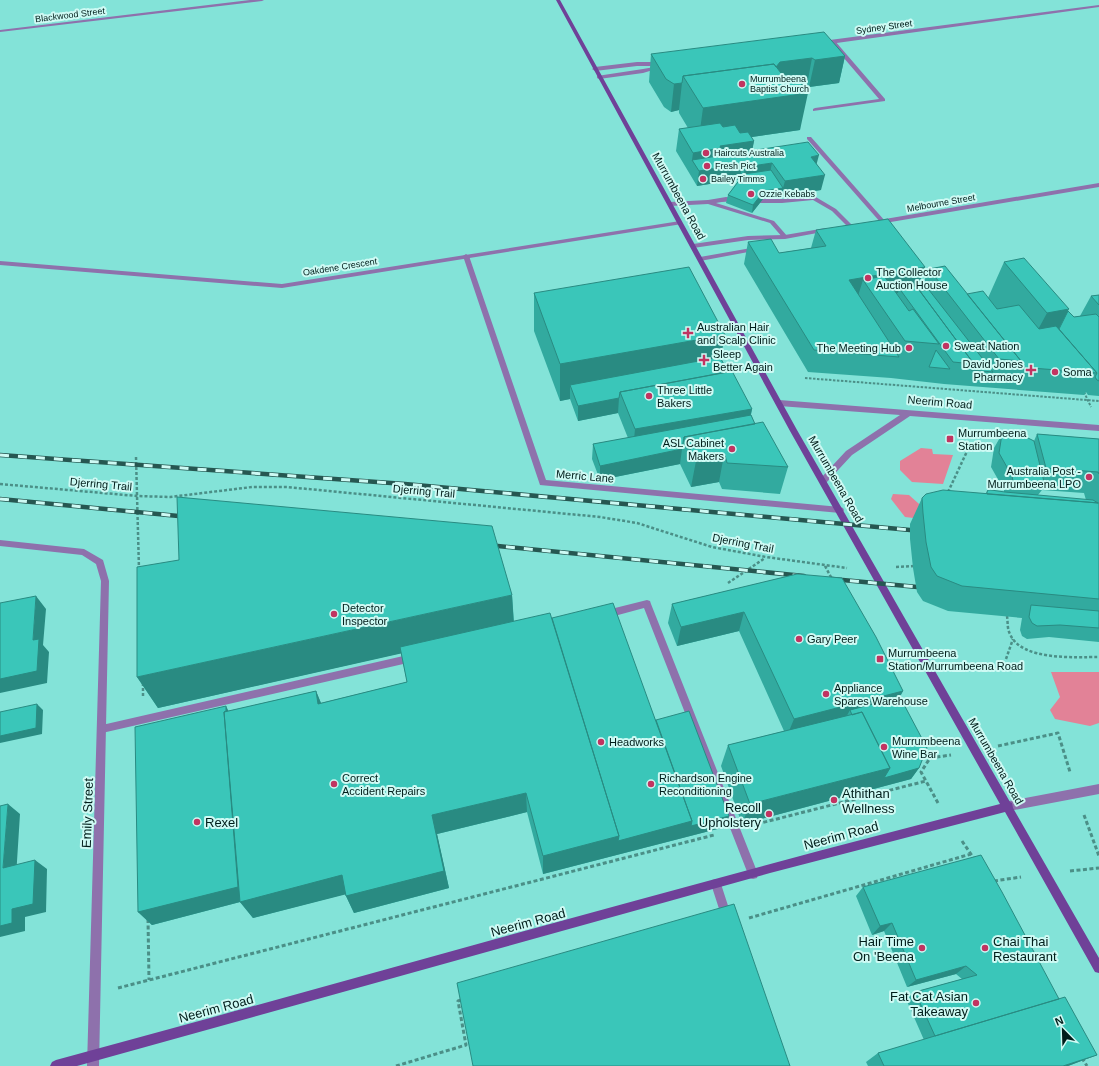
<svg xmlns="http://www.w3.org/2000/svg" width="1099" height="1066" viewBox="0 0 1099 1066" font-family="Helvetica,sans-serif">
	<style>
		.green { fill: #e28297 }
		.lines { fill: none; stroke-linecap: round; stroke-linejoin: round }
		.path-far2 { stroke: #4b8f87; stroke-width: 2; stroke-dasharray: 2.5 1.5; stroke-linecap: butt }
		.path-far1 { stroke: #4b8f87; stroke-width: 2.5; stroke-dasharray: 3 2; stroke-linecap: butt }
		.path { stroke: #4b8f87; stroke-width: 3; stroke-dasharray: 4 2.5; stroke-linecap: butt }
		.service { fill: #8e71ac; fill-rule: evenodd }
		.minor { fill: #8e71ac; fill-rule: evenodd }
		.tertiary { fill: #8e71ac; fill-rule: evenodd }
		.secondary { fill: #6f4198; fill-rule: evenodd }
		.rail-casing { stroke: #265751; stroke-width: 4.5 }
		.rail { stroke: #cefaf4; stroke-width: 3; stroke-dasharray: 9; stroke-linecap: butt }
		.wall { fill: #32aa9f; fill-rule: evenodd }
		.shaded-wall { fill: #298b82 }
		.building { fill: #3ac6b9; stroke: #298b82 }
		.poi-dot { fill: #c13461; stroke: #cefaf4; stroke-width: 1.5 }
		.labels { text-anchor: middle; stroke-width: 4; stroke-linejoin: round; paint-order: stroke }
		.far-street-label { font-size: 9px; fill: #001d1a; stroke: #cefaf4 }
		.far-poi-label { font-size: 9px; fill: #001d1a; stroke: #cefaf4; text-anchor: start }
		.street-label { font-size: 11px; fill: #001d1a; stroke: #cefaf4 }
		.poi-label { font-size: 11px; fill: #001d1a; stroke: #cefaf4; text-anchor: start }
		.near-poi-label { font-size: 13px; fill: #001d1a; stroke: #cefaf4; text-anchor: start }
		.near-street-label { font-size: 13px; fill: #001d1a; stroke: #cefaf4 }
	</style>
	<rect width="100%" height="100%" fill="#83e3d8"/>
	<path class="green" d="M921 448 932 449 933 454 953 455 943 484 912 482 900 470V461Z
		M893 494 909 495 927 511 931 520 905 517 891 499Z
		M1051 672H1099V723L1090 726 1055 719 1050 710 1060 697Z"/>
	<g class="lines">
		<path class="path-far2" d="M805 378 1099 401
			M1084 392 1091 407"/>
		<path class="path-far1" d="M136 457 139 570
			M0 484 137 496 170 497 252 487H287L600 517 637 523 712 547 766 557 847 568
			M948 492 970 445
			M825 566 832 579
			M896 567 915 566
			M728 583 765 558
			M1007 616C1008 622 1007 629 1010 634 1021 661 1075 657 1099 657
			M1006 659 1013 639
			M143 683V698"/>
		<path class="path" d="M998 746 1058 733 1070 772
			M924 748 930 758
			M938 803 921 772 930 758 951 755
			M1084 815 1099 856
			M757 824 926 781
			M962 841 975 860
			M1070 871 1099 868
			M994 881 1021 877
			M749 918 971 854
			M148 919 149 980
			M118 988 714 835
			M1082 1058 1087 1066
			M396 1066 466 1045 458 1001 464 999"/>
		<path class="service" d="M831 41H835L885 99V101L813 111V109L815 108 879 99 831 43Z
			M807 137H811L885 221V223H881L807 139Z
			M814 196 836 209 853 226V228H849L832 211 813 200 782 203H752L749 201 752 199H782Z
			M726 197 737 198 740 200C736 202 722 201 716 203L774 221 788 237 787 238H783L770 223 708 204 670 206 667 204 670 202 708 200Z
			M466 254 469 256 546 480 840 507 843 508 844 510 843 512 840 513 540 485 463 256Z
			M647 600 650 601 651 604 758 874 757 878 753 879 749 878 748 874 644 608 607 618 604 617 603 614 604 611 607 610Z
			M412 654 415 655 416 658 415 661 412 662 102 733 99 732 97 729 99 726 102 725Z
			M716 879 720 880 721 884 732 918 731 922 727 923 723 922 722 918 711 884 712 880Z"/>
		<path class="minor" d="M250 0H264L262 1 0 32V30Z
			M1099 5V7L822 45 819 43 822 41Z
			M637 62H660L663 64 660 65 663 67 643 73 599 79 597 78V76L643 69 660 66H637L595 71 592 69 595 67Z
			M1099 183V187L879 224 876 222 879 220Z
			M680 221 682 222V224L282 288 0 265V261L282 284Z
			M826 228 829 230 828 231 785 239 748 240 693 248 690 246 693 244 748 236 785 235Z
			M757 247 759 248V250L700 261 697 259 700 257Z
			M0 540 84 549 103 560 109 581 99 1066H87L101 581 96 564 82 555 0 546Z
			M1099 784V794L1009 811 1006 809 1004 806 1006 803 1009 801Z"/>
		<path class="tertiary" d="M779 400 1099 425V431L910 416 852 455 826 483 823 484 819 481 820 479 846 451 900 415 779 406 775 403Z"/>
		<path class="secondary" d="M556 0H560L797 430 1010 802 1012 803 1013 808 1099 958V973L1095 972 1005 812 770 873 77 1066H50L52 1062 56 1060C371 975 684 884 1000 804L790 431Z"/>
		<g class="rail-casing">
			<path id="rail" d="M0 455 405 484 921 531
				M0 499 189 517
				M488 545 804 576
				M832 579 928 588"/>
		</g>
		<use href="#rail" class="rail"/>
	</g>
	<path class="wall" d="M651 54 845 56 839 83 809 87 807 85 803 86 800 130 751 137 754 141 752 150 817 164 821 190 763 199 752 213 726 203 728 195 740 179 697 186 676 151 679 129 688 128 679 113V110L671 112 664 107 649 82Z
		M816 230 925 267 918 288 920 291 929 269 967 294 988 298 1004 262 1068 311 1074 317 1080 316 1091 296 1099 295V396L1088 395 1086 392 1084 395 944 384 891 378 808 372 744 264 748 242 779 253 811 248Z
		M534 293 725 335 720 357 728 372 752 409 751 415 755 424 788 467 780 494 722 489 719 482 691 487 680 464 600 480 592 459 593 444 628 438 618 413 578 421 570 399 560 401 534 331Z
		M1002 434 1034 441 1037 434 1099 439V642L1049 637 1027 639 1022 636 1020 630 1022 618 948 611 923 601 917 592 913 568 910 539V524L922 498 986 493 988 490 1004 492V490L991 467 994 448ZM1042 490 1084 493 1086 500 1038 495Z
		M797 574 903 691 900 697 919 768 911 779 742 824 721 766 728 745 784 731 739 631 677 646 668 623 672 604Z
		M512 595 514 622 552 618 656 720 729 816 725 827 543 874 527 812 437 834 449 888 354 913 346 896 345 894 253 918 240 902 152 925 138 912 228 711 316 691 321 703 407 682 401 653 158 708 137 677Z
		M863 887 1059 999 1097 1055 1068 1066H868L866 1062 878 1053 924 1040 906 999 915 992 962 979 956 974 907 987 884 931 872 935 856 896Z"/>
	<path class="shaded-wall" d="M845 56 839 83 809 87 815 60Z
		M812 58 807 85 774 90 748 101 780 62Z
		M682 83 679 110 671 112 674 84Z
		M808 93 800 130 698 145 703 108Z
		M754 141 750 162 742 164 740 179 697 186 699 171 692 160 690 174 693 153 720 146Z
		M819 155 815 170 811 157Z
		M772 163 769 178 743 182 745 167Z
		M825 175 821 190 763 199 752 213 753 205 764 191 783 188 785 181Z
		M925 267 917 289 899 288 898 293 875 296 863 280 857 299 849 280Z
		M1069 309 1049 347 1027 350 1047 313Z
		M725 335 718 372 570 385V399L560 401V364Z
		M619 398 618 413 578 421V406Z
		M752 409 747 430 684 437 633 451 635 429Z
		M682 449 680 464 600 480V466Z
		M724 455 719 482 691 487 696 461Z
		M512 595 514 628 158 708 137 677Z
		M36 596 46 609 43 645 49 652 47 683 0 693V679L33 640Z
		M744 612 739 631 677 646 681 627Z
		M316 691 325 713 318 704Z
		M903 691 892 709 850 710 844 721 787 736 794 719Z
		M37 704 43 710 42 734 0 743V736Z
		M226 706 235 724 342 875 351 893 253 918 240 902 152 925 138 912Z
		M890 768H919L911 779 742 824 750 804Z
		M526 793 527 812 437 834 449 888 354 913 346 896 432 815Z
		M8 804 20 814 16 877 3 868Z
		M729 816 725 827 543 874V856L619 836 692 821Z
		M35 860 47 869 46 912 25 917V931L0 937V926Z
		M892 923 884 931 872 935 880 926Z
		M966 966 956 974 907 987 916 980Z
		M1097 1055 1068 1066H1063Z"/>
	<path class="building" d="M824 32 845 56 815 60 812 58 780 62 776 67 774 64 683 76 682 83 674 84 666 79 651 54Z
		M774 64 788 82 799 81 808 93 703 108 683 76Z
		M720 123 723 127 735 125 740 133 748 132 754 141 720 146 721 148 693 153 679 129Z
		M808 142 819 155 811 157 825 175 785 181 772 163 745 167 742 164 699 171 692 160Z
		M771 170 783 188 764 191 753 205 728 195 744 174Z
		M888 219 925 267 849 280 899 357 814 350 748 242 771 239 779 253 826 246 816 230Z
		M1024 258 1069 309 1047 313 1004 262Z
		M945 266 1021 361 999 359 929 269Z
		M689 267 725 335 560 364 534 293Z
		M884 276 909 311 913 309 939 344 905 341 863 280Z
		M916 286 974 364 953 362 899 288Z
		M929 290 993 372 971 370 974 364 920 291Z
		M983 291 997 309 1019 305 1039 329 1056 326 1097 373 1018 367 1021 361 967 294Z
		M1099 295V305L1091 296Z
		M1068 311 1074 317 1096 314 1099 317V381L1097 380 1095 377 1097 373 1059 329Z
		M936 350 950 369 929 367Z
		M720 357 728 372 620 392 619 398 578 406 570 385Z
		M732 371 752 409 635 429 620 392Z
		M751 415 755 424 684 437 682 449 600 466 593 444Z
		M763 422 788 467 727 463 725 455 696 461 684 437Z
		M1004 432 1026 437 1034 441 1045 486 1017 483 1013 481 1012 476 999 453 1002 434Z
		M1037 434 1099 439V474L1098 472 1046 468Z
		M943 490 1099 503V599L962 586 937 576 931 567 926 542 923 513 922 498 926 494Z
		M988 490H991L1005 492 1093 500 1098 503 987 494V492Z
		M177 497 492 526 512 595 137 677V567L179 560Z
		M797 574 842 578 876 637 903 691 794 719 744 612 681 627 672 604Z
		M36 596 33 640 39 639 37 671 0 679V603Z
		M613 603 692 821 618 841 619 836 552 618Z
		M1031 605 1099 611V628L1060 625 1037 626 1032 623 1029 617Z
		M550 613 619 836 543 856 526 793 432 815 444 871 346 896 342 875 240 902 224 712 316 691 318 704 407 682 400 647Z
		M900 697 927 748 919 768 884 778 890 768 862 712 852 715 850 710Z
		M37 704 36 728 0 736V712Z
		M226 706V711L224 712 238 887 138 912 135 727Z
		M689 711 729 816 691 826 692 821 656 720Z
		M862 712 890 768 750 804 728 745Z
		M8 804 3 868 35 860 33 904 12 909V923L0 926V806Z
		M981 855 1002 892 1059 999 935 1036 915 992 977 975 966 966 916 980 892 923 880 926 863 887Z
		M734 904 790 1066H473L457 983Z
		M1065 997 1097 1055 1063 1066H884L878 1053Z"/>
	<g class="poi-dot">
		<circle cx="742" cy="84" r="4"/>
		<circle cx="706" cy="153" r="4"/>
		<circle cx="707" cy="166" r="4"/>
		<circle cx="703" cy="179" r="4"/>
		<circle cx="751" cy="194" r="4"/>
		<circle cx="868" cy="278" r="4"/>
		<path d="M686 327h4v4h4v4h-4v4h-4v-4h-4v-4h4z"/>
		<circle cx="946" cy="346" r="4"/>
		<circle cx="909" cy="348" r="4"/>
		<path d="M702 354h4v4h4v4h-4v4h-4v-4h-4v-4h4z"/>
		<path d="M1029 364h4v4h4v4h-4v4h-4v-4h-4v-4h4z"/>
		<circle cx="1055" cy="372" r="4"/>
		<circle cx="649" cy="396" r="4"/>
		<rect x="946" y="435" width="8" height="8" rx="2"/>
		<circle cx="732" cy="449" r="4"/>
		<circle cx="1089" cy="477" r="4"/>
		<circle cx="334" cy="614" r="4"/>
		<circle cx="799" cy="639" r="4"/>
		<rect x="876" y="655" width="8" height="8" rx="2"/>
		<circle cx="826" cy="694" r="4"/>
		<circle cx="601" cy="742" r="4"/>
		<circle cx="884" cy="747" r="4"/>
		<circle cx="334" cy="784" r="4"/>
		<circle cx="651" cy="784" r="4"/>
		<circle cx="834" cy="800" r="4"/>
		<circle cx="769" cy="814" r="4"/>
		<circle cx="197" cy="822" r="4"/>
		<circle cx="922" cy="948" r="4"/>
		<circle cx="985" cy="948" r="4"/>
		<circle cx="976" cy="1003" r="4"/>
	</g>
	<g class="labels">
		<g class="far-street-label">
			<text transform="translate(70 15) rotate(-7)" y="3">Blackwood Street</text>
			<text transform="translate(884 27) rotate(-8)" y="3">Sydney Street</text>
			<text transform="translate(941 203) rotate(-10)" y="3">Melbourne Street</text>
			<text transform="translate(340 267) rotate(-9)" y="3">Oakdene Crescent</text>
		</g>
		<g class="far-poi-label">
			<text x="750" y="82">Murrumbeena<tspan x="750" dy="10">Baptist Church</tspan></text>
			<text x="714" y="156">Haircuts Australia</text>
			<text x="715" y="169">Fresh Pict</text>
			<text x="711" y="182">Bailey Timms</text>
			<text x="759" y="197">Ozzie Kebabs</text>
		</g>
		<g class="street-label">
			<text transform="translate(679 196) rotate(61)" y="4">Murrumbeena Road</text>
			<text transform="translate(940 402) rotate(5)" y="4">Neerim Road</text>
			<text transform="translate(585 476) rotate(5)" y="4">Merric Lane</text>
			<text transform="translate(836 479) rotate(60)" y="4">Murrumbeena Road</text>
			<text transform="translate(101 484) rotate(5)" y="4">Djerring Trail</text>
			<text transform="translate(424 491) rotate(5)" y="4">Djerring Trail</text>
			<text transform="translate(743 543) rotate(11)" y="4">Djerring Trail</text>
			<text transform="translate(996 761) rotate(60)" y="4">Murrumbeena Road</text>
		</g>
		<g class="poi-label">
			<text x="876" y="276">The Collector<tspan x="876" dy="13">Auction House</tspan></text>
			<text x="697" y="331">Australian Hair<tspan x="697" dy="13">and Scalp Clinic</tspan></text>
			<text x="954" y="350">Sweat Nation</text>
			<text x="901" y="352" text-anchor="end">The Meeting Hub</text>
			<text x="713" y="358">Sleep<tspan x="713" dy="13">Better Again</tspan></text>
			<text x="1023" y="368" text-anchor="end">David Jones<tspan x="1023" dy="13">Pharmacy</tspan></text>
			<text x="1063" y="376">Soma</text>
			<text x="657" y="394">Three Little<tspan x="657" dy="13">Bakers</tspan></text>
			<text x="958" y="437">Murrumbeena<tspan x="958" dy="13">Station</tspan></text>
			<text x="724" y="447" text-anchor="end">ASL Cabinet<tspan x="724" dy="13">Makers</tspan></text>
			<text x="1081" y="475" text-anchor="end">Australia Post -<tspan x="1081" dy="13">Murrumbeena LPO</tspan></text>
			<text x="342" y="612">Detector<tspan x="342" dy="13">Inspector</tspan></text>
			<text x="807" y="643">Gary Peer</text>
			<text x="888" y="657">Murrumbeena<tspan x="888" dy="13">Station/Murrumbeena Road</tspan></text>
			<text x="834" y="692">Appliance<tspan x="834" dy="13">Spares Warehouse</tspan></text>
			<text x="892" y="745">Murrumbeena<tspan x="892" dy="13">Wine Bar</tspan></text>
			<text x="609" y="746">Headworks</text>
			<text x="342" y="782">Correct<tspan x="342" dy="13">Accident Repairs</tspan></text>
			<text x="659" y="782">Richardson Engine<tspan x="659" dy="13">Reconditioning</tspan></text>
		</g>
		<g class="near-poi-label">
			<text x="842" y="798">Athithan<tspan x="842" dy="15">Wellness</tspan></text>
			<text x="761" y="812" text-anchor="end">Recoll<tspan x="761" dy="15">Upholstery</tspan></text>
			<text x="205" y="827">Rexel</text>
			<text x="914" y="946" text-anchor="end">Hair Time<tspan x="914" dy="15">On 'Beena</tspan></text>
			<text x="993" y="946">Chai Thai<tspan x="993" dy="15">Restaurant</tspan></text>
			<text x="968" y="1001" text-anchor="end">Fat Cat Asian<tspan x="968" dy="15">Takeaway</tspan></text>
		</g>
		<g class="near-street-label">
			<text transform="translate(87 813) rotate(-88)" y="5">Emily Street</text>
			<text transform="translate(841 835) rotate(-15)" y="5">Neerim Road</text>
			<text transform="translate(528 922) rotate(-15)" y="5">Neerim Road</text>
			<text transform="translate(216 1008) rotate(-15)" y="5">Neerim Road</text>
		</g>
	</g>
	<g transform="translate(1063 1030) rotate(337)" stroke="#cefaf4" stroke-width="3" paint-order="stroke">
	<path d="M0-3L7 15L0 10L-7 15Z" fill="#001d1a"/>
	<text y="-6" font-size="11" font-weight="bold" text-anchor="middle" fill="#001d1a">N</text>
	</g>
</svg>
